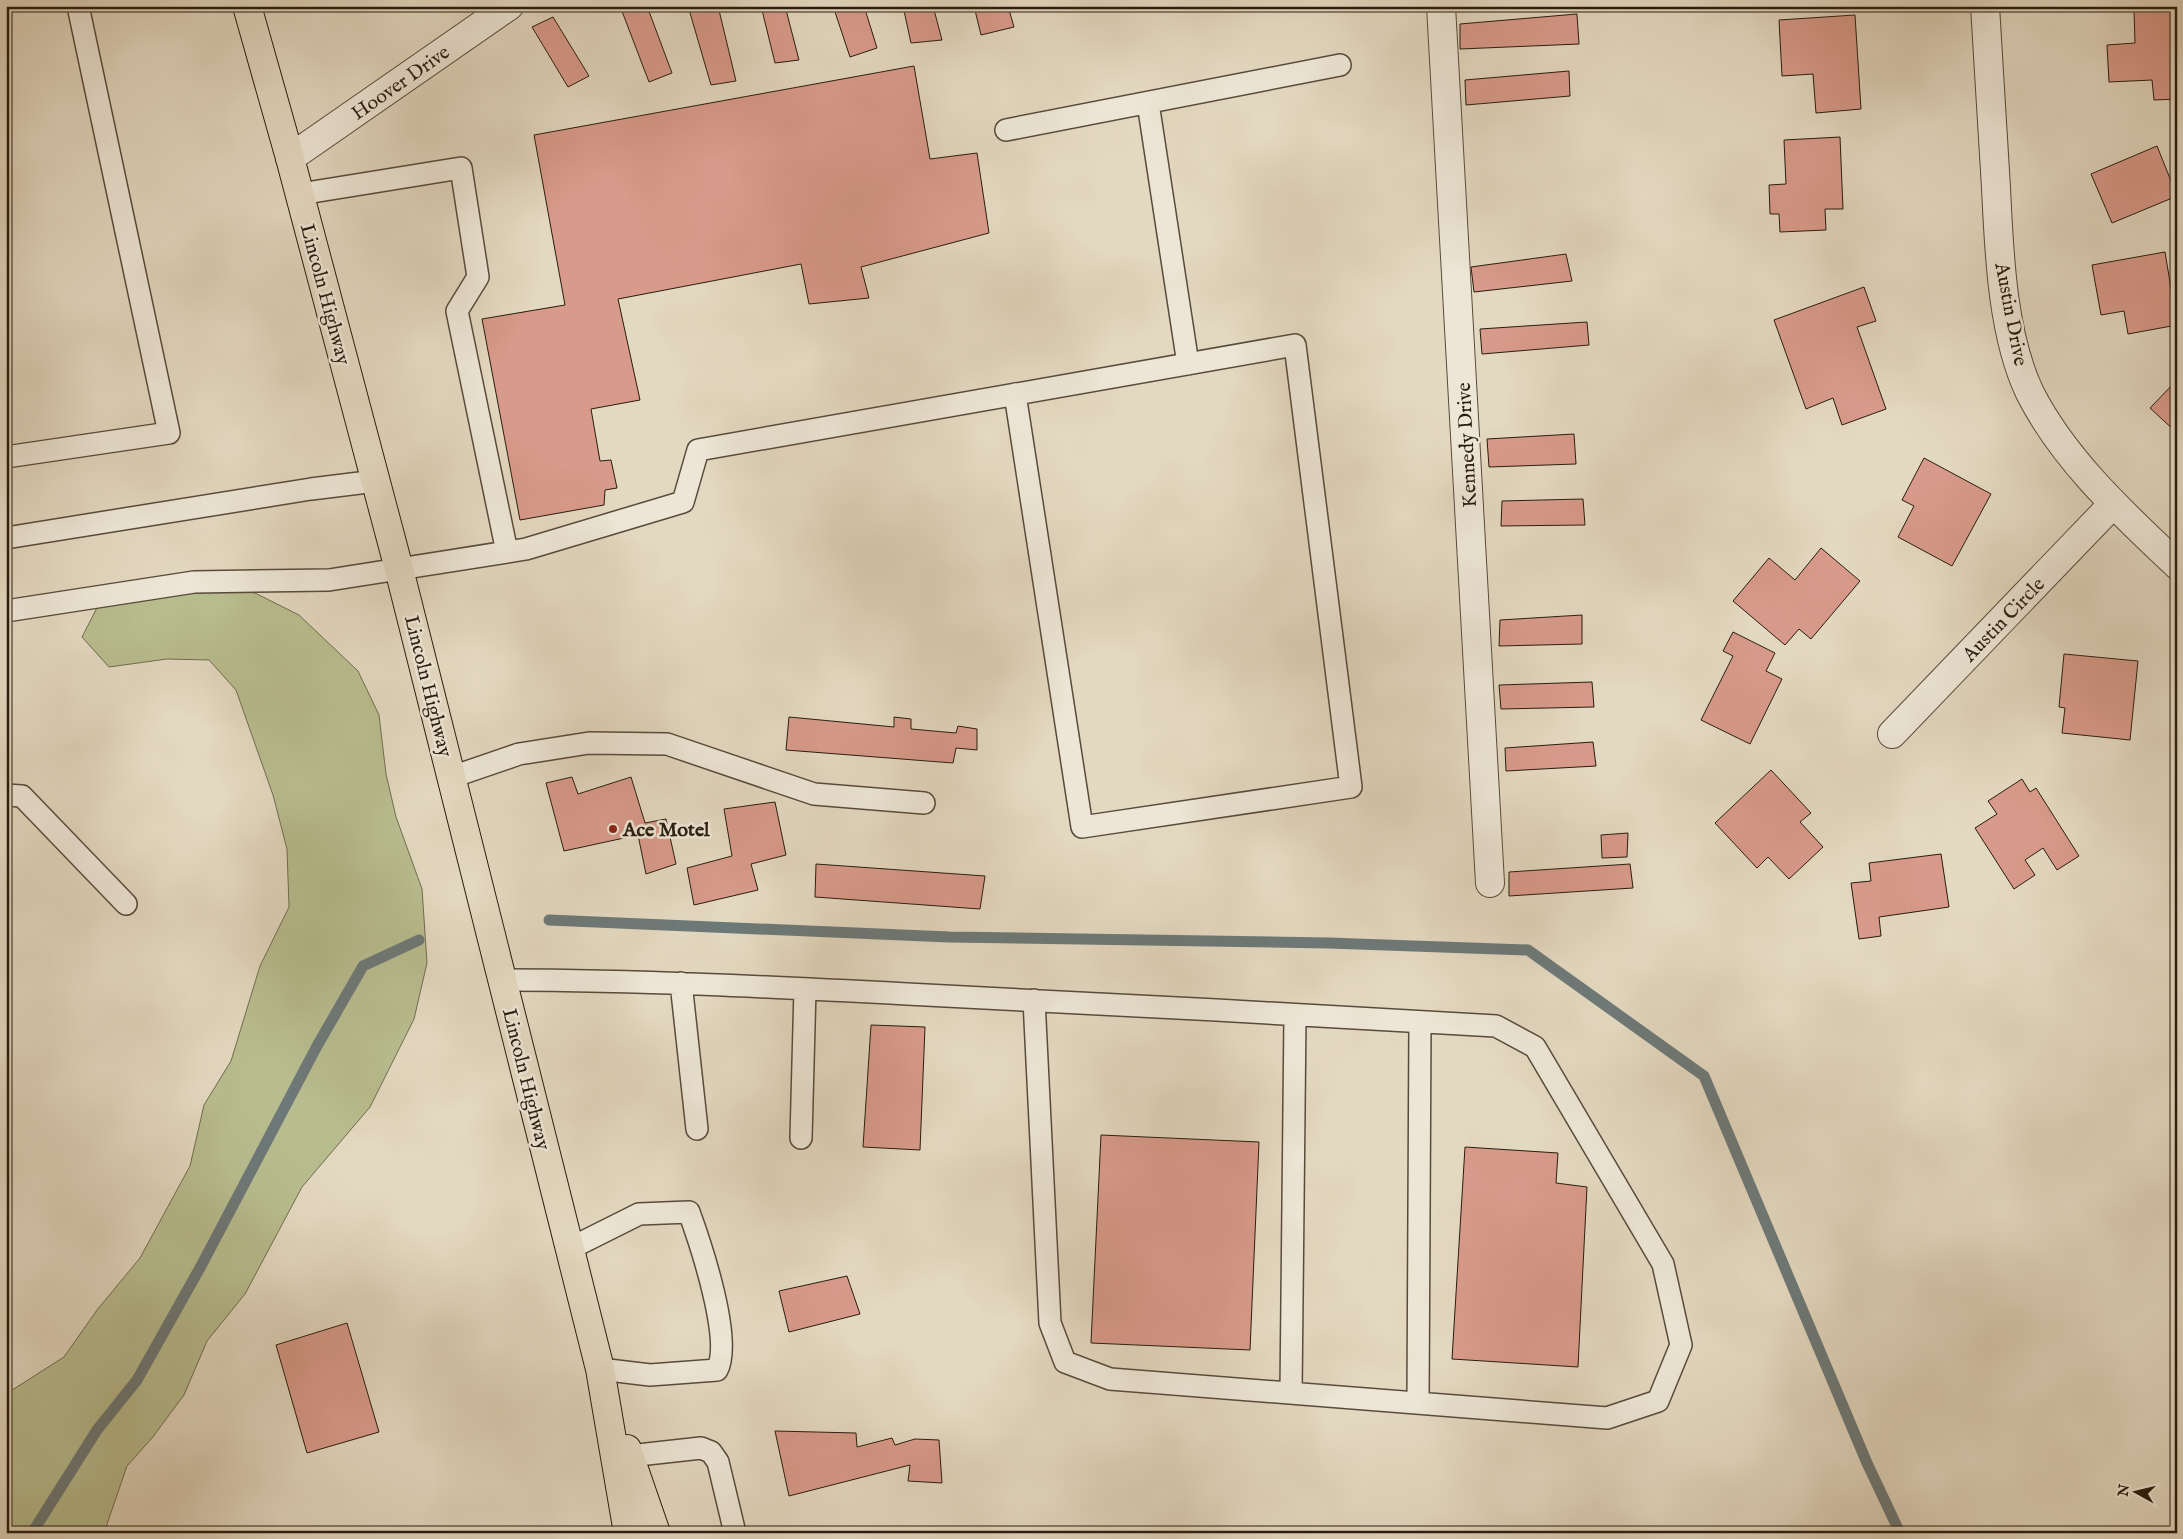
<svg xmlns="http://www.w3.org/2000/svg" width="2183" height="1539" viewBox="0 0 2183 1539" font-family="'IM FELL English',serif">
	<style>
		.green { fill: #b8bd8f; stroke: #706c4f }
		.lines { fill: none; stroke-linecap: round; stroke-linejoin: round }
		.stream { stroke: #6d7978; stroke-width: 11 }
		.building { fill: #d89a8a; stroke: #291c0f }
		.lane-casing { stroke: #584b3b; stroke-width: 24 }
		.street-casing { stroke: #584b3b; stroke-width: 30 }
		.primary-casing { stroke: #291c0f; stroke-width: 30 }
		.lane { stroke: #ede6d6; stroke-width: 21 }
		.street { stroke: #ede6d6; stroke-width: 28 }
		.primary { stroke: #e3d8c0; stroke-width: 28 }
		.poi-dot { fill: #8f2418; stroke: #ede6d6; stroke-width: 2 }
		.labels { text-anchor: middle; stroke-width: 5; stroke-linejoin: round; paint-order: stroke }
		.street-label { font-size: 20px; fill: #291c0f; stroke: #ede6d6 }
		.poi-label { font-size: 20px; font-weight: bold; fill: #291c0f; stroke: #ede6d6; text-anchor: start }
	</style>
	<rect width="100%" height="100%" fill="#e3d8c0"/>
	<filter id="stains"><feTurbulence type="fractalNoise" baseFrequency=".004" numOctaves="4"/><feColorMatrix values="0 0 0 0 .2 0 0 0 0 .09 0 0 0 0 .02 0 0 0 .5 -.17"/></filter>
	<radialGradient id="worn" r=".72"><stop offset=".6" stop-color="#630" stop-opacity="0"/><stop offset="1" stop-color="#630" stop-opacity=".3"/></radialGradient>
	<path class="green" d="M208 587 255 593 299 615 358 671 379 715 386 774 396 817 422 889 427 963 414 1019 370 1107 302 1187 245 1294 207 1341 184 1395 152 1438 127 1466 104 1533H6V1394L64 1357 97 1310 140 1258 190 1166 204 1105 231 1061 260 966 289 907 287 849 273 795 236 690 209 660 167 659 109 667 82 637 102 598Z"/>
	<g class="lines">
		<path class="stream" d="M549 920 949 937 1329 943 1528 950 1704 1076 1867 1463 1900 1533
			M32 1533 97 1430 137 1380 201 1266 317 1046 363 966 419 940"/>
	</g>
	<path class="building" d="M620 6H647L672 73 649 82Z
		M688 6H718L736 81 711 85Z
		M761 6H785L799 60 775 63Z
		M833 6H864L877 48 850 57Z
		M903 6H933L942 40 911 43Z
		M974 6H1008L1014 27 981 35Z
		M2177 7V99L2154 100 2152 80 2109 82 2107 45 2135 43 2134 9Z
		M1577 14 1579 44 1460 49V24Z
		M1855 15 1861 109 1816 113 1813 74 1782 76 1779 20Z
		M553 17 589 76 568 87 532 27Z
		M914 66 930 159 977 153 989 233 861 267 869 298 809 304 801 264 618 299 640 400 591 409 600 461 611 460 617 488 605 490 604 505 520 520 482 319 565 305 534 135Z
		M1569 71 1570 96 1466 105 1465 80Z
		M1840 137 1843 209H1825L1826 230 1780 232 1779 214H1770L1769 185 1786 184 1784 140Z
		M2157 146 2177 196 2112 223 2091 174Z
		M2165 252 2177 325 2128 334 2124 311 2101 315 2092 265Z
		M1566 254 1572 281 1474 292 1471 267Z
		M1864 287 1876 321 1857 327 1886 409 1842 425 1833 398 1806 409 1774 320Z
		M1587 322 1589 345 1482 354 1480 329Z
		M2177 380V433L2150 408Z
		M1574 434 1576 464 1489 467 1487 439Z
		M1924 458 1991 494 1952 566 1898 537 1914 506 1902 500Z
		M1583 499 1585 525 1501 526 1502 501Z
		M1821 548 1860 581 1811 639 1799 629 1785 645 1733 601 1769 558 1795 580Z
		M1582 615V644L1499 646 1500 620Z
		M1733 632 1775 653 1766 671 1782 679 1750 744 1701 720 1733 656 1723 651Z
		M2064 654 2138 661 2130 740 2062 733 2065 708 2059 707Z
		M1592 682 1594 707 1501 709 1499 685Z
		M789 717 894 727V717L911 719V729L956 733 958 726 977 729V750L956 748 953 763 786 750Z
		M1593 742 1596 766 1506 771 1505 748Z
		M1771 770 1811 813 1800 822 1823 847 1789 879 1768 857 1757 868 1715 823Z
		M572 777 578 794 631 777 645 823 666 819 676 864 646 874 638 835 564 851 546 783Z
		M2022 779 2030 792 2036 788 2079 856 2057 870 2043 848 2025 860 2035 875 2014 889 1975 828 1997 814 1988 801Z
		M775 802 786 855 751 864 758 890 694 905 687 868 732 856 724 809Z
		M1628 833 1627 857 1602 858 1601 835Z
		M1941 854 1949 907 1879 917 1881 936 1859 939 1851 883 1871 881 1869 863Z
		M816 864 985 876 980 909 815 897Z
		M1630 864 1633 888 1509 896V872Z
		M871 1025 925 1027 920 1150 863 1147Z
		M1101 1135 1259 1142 1250 1350 1091 1343Z
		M1465 1147 1558 1153 1556 1183 1587 1187 1578 1367 1452 1359Z
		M847 1276 860 1314 789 1332 779 1291Z
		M347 1323 379 1432 307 1453 276 1345Z
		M775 1431 856 1433 857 1447 892 1438 895 1445 915 1439 939 1440 942 1483 908 1481 910 1465 789 1496Z"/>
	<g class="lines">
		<g class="lane-casing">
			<path id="lane" d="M1148 103 1188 364
				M1006 130 1340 65
				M300 194 461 168 478 277 457 311 507 552
				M6 457 169 433 78 6
				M6 538 311 489 376 481
				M6 611 194 582 329 580 526 549 683 502 698 450 1295 345 1351 787 1082 827 1015 394
				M452 777 519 754 589 743 667 744 814 794 924 803
				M6 795 22 796 126 904
				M502 980C637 980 772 987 907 994 1103 1003 1300 1015 1496 1026L1535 1047 1663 1264 1681 1345 1658 1401 1607 1418 1110 1379 1065 1362 1050 1323 1034 1000
				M681 983 697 1129
				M801 1138 805 989
				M569 1249 639 1214 689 1212C701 1245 733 1341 717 1370L650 1375 600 1369
				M1291 1393 1295 1015
				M1418 1403 1420 1022
				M629 1456 701 1448 711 1452 718 1462 735 1533"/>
		</g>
		<g class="street-casing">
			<path id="street" d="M1441 6 1490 883
				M1985 6C1989 67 1992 127 1996 188 1999 251 2002 335 2030 393 2064 460 2123 514 2177 565
				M290 158 509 6
				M1892 734 2113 504"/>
		</g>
		<g class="primary-casing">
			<path id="primary" d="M247 6 290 158 399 569 600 1369 628 1533
				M627 1449 656 1533"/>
		</g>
		<use href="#lane" class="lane"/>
		<use href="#street" class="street"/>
		<use href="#primary" class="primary"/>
	</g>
	<circle class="poi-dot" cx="613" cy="829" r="5"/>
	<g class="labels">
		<g class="street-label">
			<text transform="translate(400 82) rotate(-35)" y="7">Hoover Drive</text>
			<text transform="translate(326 294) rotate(75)" y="7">Lincoln Highway</text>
			<text transform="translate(2012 314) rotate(79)" y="7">Austin Drive</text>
			<text transform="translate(1466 445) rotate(-93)" y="7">Kennedy Drive</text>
			<text transform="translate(2003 619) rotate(-46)" y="7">Austin Circle</text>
			<text transform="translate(429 686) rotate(76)" y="7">Lincoln Highway</text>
			<text transform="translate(527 1079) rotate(76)" y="7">Lincoln Highway</text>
		</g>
		<g class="poi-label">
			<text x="623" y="836">Ace Motel</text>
		</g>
	</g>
	<rect width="2183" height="1539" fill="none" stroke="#e3d8c0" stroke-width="25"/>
	<rect x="8" y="8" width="2168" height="1524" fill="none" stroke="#291c0f" stroke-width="2.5"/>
	<rect x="12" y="12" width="2158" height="1514" fill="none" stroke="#291c0f"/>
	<g transform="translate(2136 1492) rotate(278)" stroke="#ede6d6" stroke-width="4" paint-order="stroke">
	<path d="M0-4L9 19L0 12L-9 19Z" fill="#291c0f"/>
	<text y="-8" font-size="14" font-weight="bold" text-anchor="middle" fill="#291c0f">N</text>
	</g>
	<rect width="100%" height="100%" filter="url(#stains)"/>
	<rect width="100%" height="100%" fill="url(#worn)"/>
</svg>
